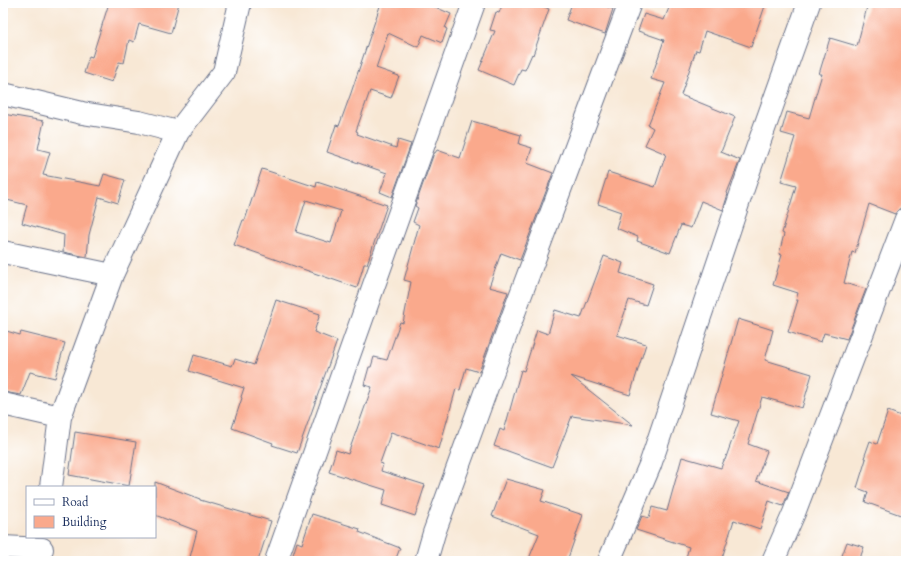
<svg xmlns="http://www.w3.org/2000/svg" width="909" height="564" viewBox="0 0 909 564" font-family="Cardo,serif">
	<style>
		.building { fill: #faa98c; fill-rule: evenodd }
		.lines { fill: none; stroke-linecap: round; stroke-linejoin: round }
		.minor-casing { stroke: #687088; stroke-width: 24 }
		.minor { stroke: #fff; stroke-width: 22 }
	</style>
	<rect width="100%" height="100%" fill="#fff"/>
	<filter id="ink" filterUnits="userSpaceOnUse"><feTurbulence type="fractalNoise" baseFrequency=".025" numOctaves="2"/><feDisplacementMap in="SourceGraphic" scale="8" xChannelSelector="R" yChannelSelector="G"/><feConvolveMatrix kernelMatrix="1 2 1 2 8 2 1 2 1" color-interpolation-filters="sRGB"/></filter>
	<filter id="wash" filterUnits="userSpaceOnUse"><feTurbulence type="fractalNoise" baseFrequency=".012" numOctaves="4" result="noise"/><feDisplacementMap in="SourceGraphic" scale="16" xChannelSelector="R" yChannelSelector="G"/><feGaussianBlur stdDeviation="0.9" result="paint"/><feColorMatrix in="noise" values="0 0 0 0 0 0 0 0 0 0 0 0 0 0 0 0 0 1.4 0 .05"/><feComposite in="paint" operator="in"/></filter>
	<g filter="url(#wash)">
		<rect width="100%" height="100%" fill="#f8e8d5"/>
		<g id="blocks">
			<path class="building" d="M109 3H179L171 33 139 24 134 42 129 40 124 63 119 62 112 82 84 73 89 56 92 57Z
				M381 3H426L451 14 445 28 447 29 442 43 423 35 418 47 388 33 376 68 399 76 391 98 370 91 356 131 358 132 357 134 396 148 398 140 411 144 392 197 380 192 387 173 327 152 336 125 339 126 351 93Z
				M503 3H535L549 9 533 55 532 54 525 70 521 69 514 85 479 70 495 31 490 30 496 12 499 13Z
				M572 3H597L613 9 605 34 566 20Z
				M671 3H766L751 47 705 31 699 51 696 50 681 95 735 117 721 152 740 160 727 193 728 194 723 210 701 201 691 228 681 225 670 253 637 241 638 237 616 228 621 212 598 204 608 172 655 187 666 154 645 145 653 128 648 125 665 83 651 79 664 40 638 31 644 14 664 20Z
				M868 3H906V195L901 208 898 210 895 214 869 204 855 253 852 252 844 283 866 289 847 339 824 333 821 342 788 332 798 300H796L798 293 773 285 782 255 779 254 784 234 782 233 796 186 781 182 795 137 781 133 787 112 809 118 822 74H819L830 38 857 46Z
				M3 114 44 121 38 149 50 152 43 175 100 186 104 174 125 180 118 203 99 197 89 235 87 257 63 252 64 235 22 223 27 205 3 199Z
				M472 121 521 135 519 144 532 148 527 163 553 173 520 260 501 253 489 287 508 292 479 372 466 368 460 390 456 389 439 449 391 432 380 463 383 464 381 471 425 485 415 516 382 505 386 490 329 472 336 450 348 454 372 387 364 385 369 367H371L374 357 387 360 400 322 403 323 411 282 404 280 419 225 413 222 418 208 415 206 434 153H435L437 150 460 158Z
				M262 169 316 187 317 182 387 205 367 264H364L357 288 234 245 243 220H245ZM306 200 341 211 331 243 296 232Z
				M604 256 623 263 620 273 653 284 646 305 629 300 617 335 646 344 630 395 571 376 633 425 572 416 552 467 494 446 500 429 504 431 521 370 524 371 537 330 548 334 555 310 581 318Z
				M276 300 320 314 314 332 337 341 297 453 272 445 273 443 232 428 242 398 241 397 244 388 189 371 194 355 232 366 235 359 254 365Z
				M738 319 773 330 765 360 812 374 802 408 762 397 748 444 767 451 756 481 789 492 783 506 769 501 760 529 734 520 721 561H685L689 547 636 530 642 516 649 518 652 507 667 511 682 457 721 468 724 460H725L739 421 711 413Z
				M3 330 20 335 21 332 65 343 55 378 30 372 21 395 3 392Z
				M888 411 906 418V517L865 502 868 492 857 488 866 459 864 458 870 441 877 444Z
				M75 432 136 442 129 486 69 475Z
				M506 479 545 490 541 501 583 515 567 561H528L539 534 492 516Z
				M155 482 200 499V500L271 521 258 561H189L197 531 155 515Z
				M312 514 360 529 359 532 400 548 395 561H291L297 542 302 544Z
				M847 542 864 547 859 561H840Z"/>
		</g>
	</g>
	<g filter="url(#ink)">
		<use href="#blocks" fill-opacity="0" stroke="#687088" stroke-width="1"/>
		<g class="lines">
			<g class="minor-casing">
				<path id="minor" d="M3 94 82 113 139 122 178 132
					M3 252 112 275
					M3 404 60 417
					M51 487 60 417 112 275 178 132 224 72 240 3
					M3 547 42 549
					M276 561 474 3
					M426 561 434 533 518 302 630 3
					M609 561 650 465 749 171 809 3
					M773 561 794 513 906 219"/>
			</g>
			<use href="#minor" class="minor"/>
		</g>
	</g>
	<rect width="909" height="564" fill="none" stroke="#fff" stroke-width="16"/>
	<rect x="26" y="486" width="130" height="52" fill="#ffffff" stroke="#a4acbf"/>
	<rect x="34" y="499" width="20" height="6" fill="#ffffff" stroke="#a4acbf"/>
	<text x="62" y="506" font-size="12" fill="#1b2f5e">Road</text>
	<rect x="34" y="516" width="20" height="12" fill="#faa98c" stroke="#a4acbf"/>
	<text x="62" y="526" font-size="12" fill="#1b2f5e">Building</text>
</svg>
